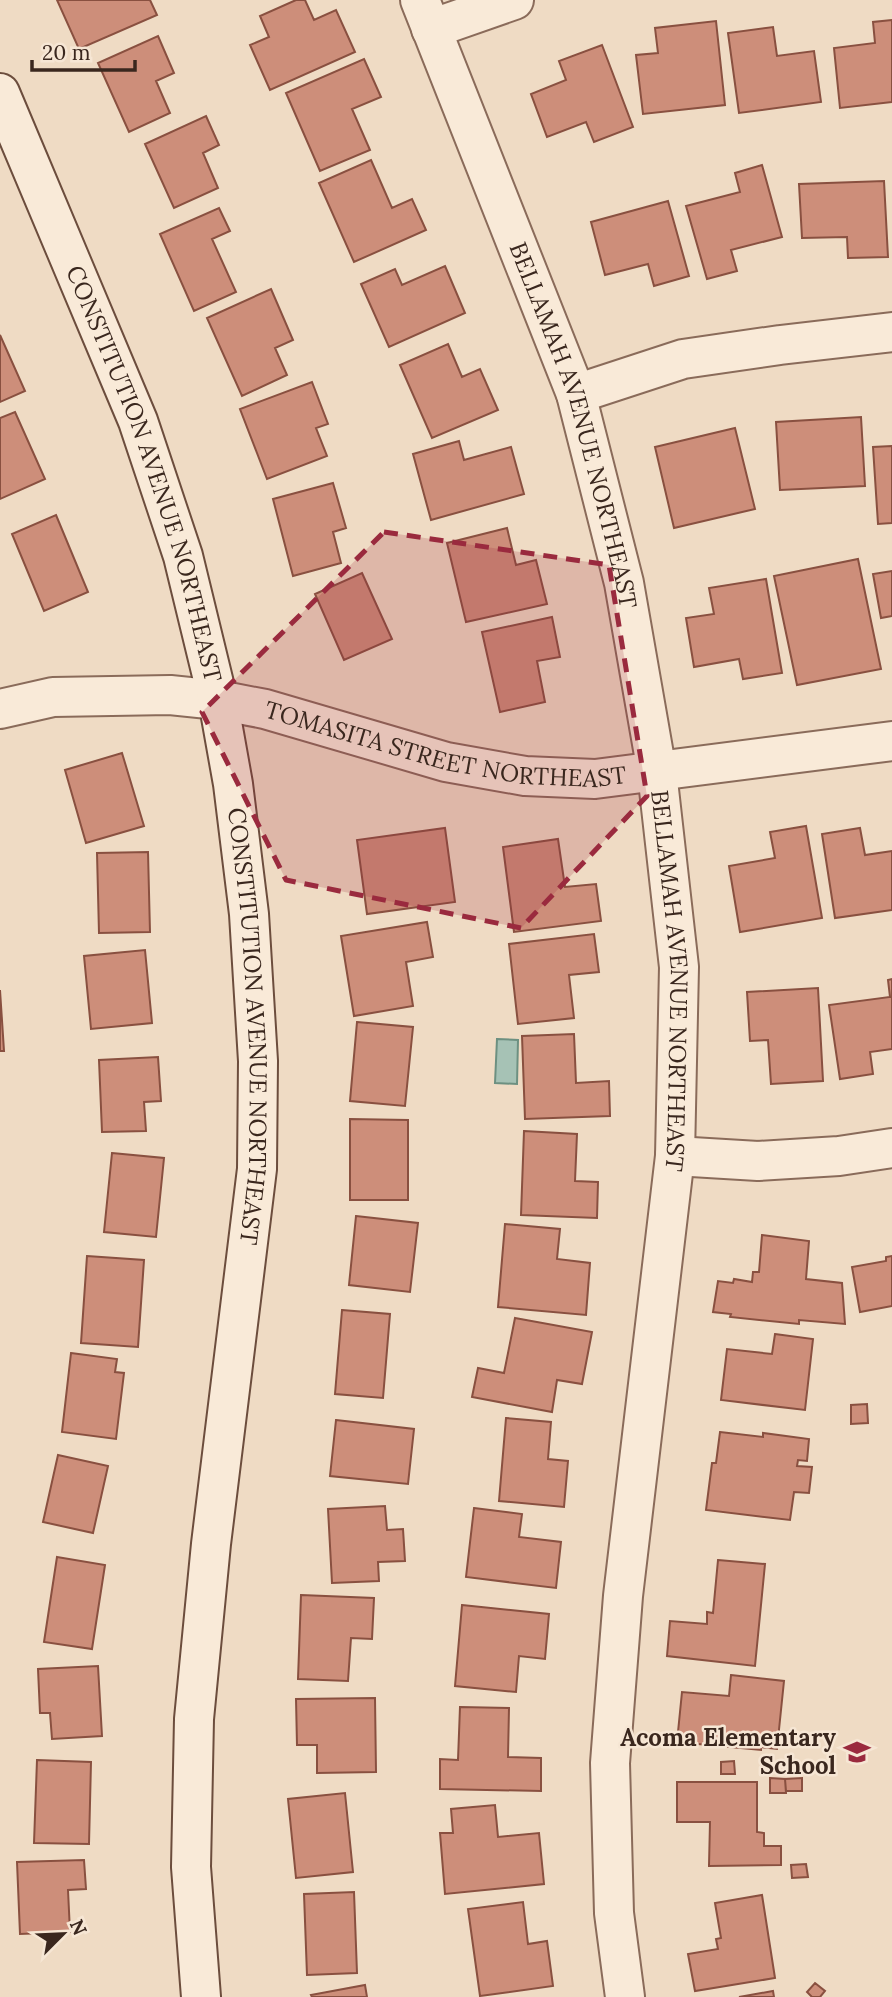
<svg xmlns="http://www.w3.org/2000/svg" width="892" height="1997" viewBox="0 0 892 1997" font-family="Lora,serif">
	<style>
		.water { fill: #a6c2b5; stroke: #6d9081; stroke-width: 2 }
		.building { fill: #cd8e7a; stroke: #895040; stroke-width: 2 }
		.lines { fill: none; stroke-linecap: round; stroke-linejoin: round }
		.street-casing { stroke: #8a6b5a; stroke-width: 42 }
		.secondary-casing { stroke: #6c4d3d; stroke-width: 42 }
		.street { stroke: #f9ead8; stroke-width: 38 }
		.secondary { stroke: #f9ead8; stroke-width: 38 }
		.marked { fill: #9a2a3e; fill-opacity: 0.2; stroke: #9a2a3e; stroke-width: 5; stroke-dasharray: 14 9; stroke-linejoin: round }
		.labels { text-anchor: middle; stroke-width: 5; stroke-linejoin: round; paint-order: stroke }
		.street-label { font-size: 24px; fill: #3a271e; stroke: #f6e6d4 }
		.poi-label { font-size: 24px; font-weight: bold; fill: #3a271e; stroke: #f6e6d4; text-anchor: end }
	</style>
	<rect width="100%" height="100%" fill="#efdbc4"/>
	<path class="water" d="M497 1039 518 1040 517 1084 495 1083Z"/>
	<path class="building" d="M57 0H150L157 15 79 49Z
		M296 0H305L314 20 336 10 355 52 270 90 250 45 269 37 260 16Z
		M892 20V102L840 108 834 48 875 43 873 22Z
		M716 21 725 105 643 114 636 55 658 53 655 28Z
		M773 27 777 56 814 51 821 102 739 113 728 33Z
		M158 36 174 73 156 81 170 113 129 132 98 63Z
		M602 45 633 127 594 142 586 122 547 137 531 94 566 80 559 61Z
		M364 59 381 97 352 109 370 150 320 171 286 93Z
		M206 116 219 145 203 153 218 188 174 208 145 144Z
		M371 160 392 208 412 199 426 230 354 262 319 183Z
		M762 165 782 237 731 250 737 271 707 279 686 206 740 192 735 173Z
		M884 181 888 257 848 258 847 237 802 238 799 184Z
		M668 201 689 276 654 286 648 264 605 275 591 222Z
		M219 208 230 231 212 239 236 292 194 311 160 234Z
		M445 266 465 313 389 347 361 284 395 269 402 285Z
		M271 289 293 340 275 348 287 375 242 396 207 318Z
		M0 335 25 391 0 402Z
		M448 344 462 377 480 369 498 410 432 438 400 365Z
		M312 382 328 424 316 428 327 456 267 479 240 409Z
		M15 412 45 479 0 499V418Z
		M861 417 865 486 780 490 776 422Z
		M735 428 755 509 674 528 655 447Z
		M459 441 464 460 511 447 524 494 431 520 413 454Z
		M892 446V523L878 524 873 447Z
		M333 483 346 528 333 532 341 563 293 576 273 499Z
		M56 515 88 592 44 611 12 534Z
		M507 528 516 565 536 560 547 604 466 622 447 543Z
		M858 559 881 669 797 685 774 576Z
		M892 571V616L881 618 873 574Z
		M362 573 392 639 344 660 315 594Z
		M766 579 782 673 743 679 739 659 694 667 686 618 714 614 709 588Z
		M552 617 560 657 537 661 545 702 500 712 482 632Z
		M122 753 144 826 86 843 65 770Z
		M806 826 822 918 740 932 729 866 775 858 770 832Z
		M445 828 455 902 367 914 357 840Z
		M860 828 865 855 892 851V910L835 918 822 834Z
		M558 839 565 887 596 884 601 921 514 932 503 847Z
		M148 852 150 932 99 933 97 853Z
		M427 922 433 957 406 962 413 1006 354 1016 341 936Z
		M594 934 599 972 569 975 574 1018 518 1024 509 944Z
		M145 950 152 1023 91 1029 84 956Z
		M892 979V1049L870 1052 873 1074 840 1079 829 1005 890 997 888 980Z
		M818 988 823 1081 771 1084 768 1040 750 1041 747 992Z
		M0 990 4 1051H0Z
		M357 1022 413 1027 405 1106 350 1101Z
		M574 1034 576 1083 609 1081 610 1116 525 1119 522 1036Z
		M158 1057 161 1101 144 1102 146 1131 102 1132 99 1060Z
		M350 1119 408 1120V1200H350Z
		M524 1131 577 1134 575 1181 598 1182 597 1218 521 1215Z
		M112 1153 164 1158 156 1237 104 1232Z
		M356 1216 418 1223 410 1292 349 1285Z
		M505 1224 560 1229 557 1259 590 1263 586 1315 498 1307Z
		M762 1235 809 1241 806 1279 842 1283 845 1324 799 1320V1324L730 1317 731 1314 713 1312 718 1281 733 1283 734 1279 752 1282 753 1272H759Z
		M87 1256 144 1260 138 1347 81 1343Z
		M892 1256V1306L860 1312 852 1267 886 1261V1257Z
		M342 1310 390 1314 383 1398 335 1394Z
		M515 1318 592 1332 582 1384 557 1380 552 1412 472 1397 478 1368 504 1373Z
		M775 1334 813 1339 805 1410 721 1400 727 1349 772 1354Z
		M71 1353 117 1359 115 1372 124 1373 116 1439 62 1432Z
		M867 1404 868 1423 851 1424V1405Z
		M506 1418 551 1422 548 1459 568 1461 564 1507 499 1501Z
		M336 1420 414 1429 408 1484 330 1476Z
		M720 1432 763 1437V1433L809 1439 807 1461 798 1460 797 1466 812 1467 809 1493 794 1492 790 1520 706 1510 712 1463H716Z
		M58 1455 108 1466 93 1533 43 1522Z
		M385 1506 387 1530 403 1529 405 1561 378 1562 379 1581 332 1583 328 1509Z
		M474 1508 522 1514 519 1537 561 1542 556 1588 466 1577Z
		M57 1557 105 1565 92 1649 44 1642Z
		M718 1560 765 1564 755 1666 667 1656 670 1621 707 1624V1612L713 1613Z
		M301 1595 374 1598 372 1639 351 1638 348 1681 298 1679Z
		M462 1605 549 1614 545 1659 519 1656 516 1692 455 1686Z
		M98 1666 102 1736 52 1739 50 1713H40L38 1669Z
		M731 1675 784 1681 777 1749 761 1747V1750L677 1742 682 1692 729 1696Z
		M375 1698 376 1772 317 1773V1745H297L296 1699Z
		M460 1707 509 1708 508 1757 541 1758V1791L440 1789V1759L458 1760Z
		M37 1760 91 1762 89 1844 34 1843Z
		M734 1761 735 1774H721V1762Z
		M770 1778 785 1779 786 1793H770Z
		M802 1778V1791H786L785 1779Z
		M677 1782H757V1832L764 1833V1846H781V1865L709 1866 710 1822H677Z
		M345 1793 353 1872 296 1878 288 1799Z
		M495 1805 498 1837 539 1833 544 1884 445 1894 440 1833H453L451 1809Z
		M84 1860 86 1889 68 1890 70 1932 20 1934 17 1862Z
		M806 1864 808 1877 792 1878 791 1865Z
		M354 1892 357 1973 307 1975 304 1894Z
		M762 1895 775 1978 695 1991 688 1954 718 1949 716 1939 721 1938 715 1903Z
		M523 1902 528 1944 547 1941 553 1986 480 1996 468 1909Z
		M815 1983 825 1991 820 1997H812L807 1992Z
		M365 1985 367 1997H312L311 1995Z
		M773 1991 774 1997H739Z"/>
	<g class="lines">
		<g class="street-casing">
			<g id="street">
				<path id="s1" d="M420 0 576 394 624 583 657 772 679 967 675 1156 623 1596 610 1763 614 1913 625 1997"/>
				<path d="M431 29 514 0"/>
				<path d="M576 394 683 359 780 345 892 332"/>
				<path id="s2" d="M0 709 53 697 170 695 218 700 265 709 446 762 525 776 595 779 892 741"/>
				<path d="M675 1156 758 1161 839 1156 892 1148"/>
			</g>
		</g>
		<g class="secondary-casing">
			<g id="secondary">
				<path id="s3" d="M0 93 138 421 183 556 218 700 233 784 249 914 258 1061 257 1169 211 1544 194 1719 191 1867 201 1997"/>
			</g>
		</g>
		<use href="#street" class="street"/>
		<use href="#secondary" class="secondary"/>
	</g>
	<path class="marked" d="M384 532 609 565 647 796 521 928 286 880 202 712Z"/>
	<defs>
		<g id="school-bare" transform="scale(2.1)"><path d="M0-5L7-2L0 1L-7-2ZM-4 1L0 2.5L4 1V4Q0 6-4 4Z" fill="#9a2a3e" stroke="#f6e6d4" stroke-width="2.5" paint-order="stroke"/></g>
	</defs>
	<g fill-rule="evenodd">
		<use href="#school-bare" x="857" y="1752"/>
	</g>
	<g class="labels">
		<g class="street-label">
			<text dy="8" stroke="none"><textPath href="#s1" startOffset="453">BELLAMAH AVENUE NORTHEAST</textPath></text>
			<text dy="8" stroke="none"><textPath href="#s3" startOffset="408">CONSTITUTION AVENUE NORTHEAST</textPath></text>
			<text dy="8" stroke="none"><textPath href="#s2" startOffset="453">TOMASITA STREET NORTHEAST</textPath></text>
			<text dy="8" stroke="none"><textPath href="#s1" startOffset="1020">BELLAMAH AVENUE NORTHEAST</textPath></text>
			<text dy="8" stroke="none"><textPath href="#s3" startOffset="975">CONSTITUTION AVENUE NORTHEAST</textPath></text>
		</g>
		<g class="poi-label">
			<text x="836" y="1746">Acoma Elementary<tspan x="836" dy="28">School</tspan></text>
		</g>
	</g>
	<g transform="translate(63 1934) rotate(66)" stroke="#f6e6d4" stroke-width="5" paint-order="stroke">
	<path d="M0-5L12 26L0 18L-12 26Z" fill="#3a271e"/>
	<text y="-10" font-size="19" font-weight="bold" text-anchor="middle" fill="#3a271e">N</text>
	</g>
	<path d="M32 60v10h103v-10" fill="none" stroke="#3a271e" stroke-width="3.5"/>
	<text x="42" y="60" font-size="21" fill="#3a271e" stroke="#f6e6d4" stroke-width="5" paint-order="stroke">20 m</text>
</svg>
